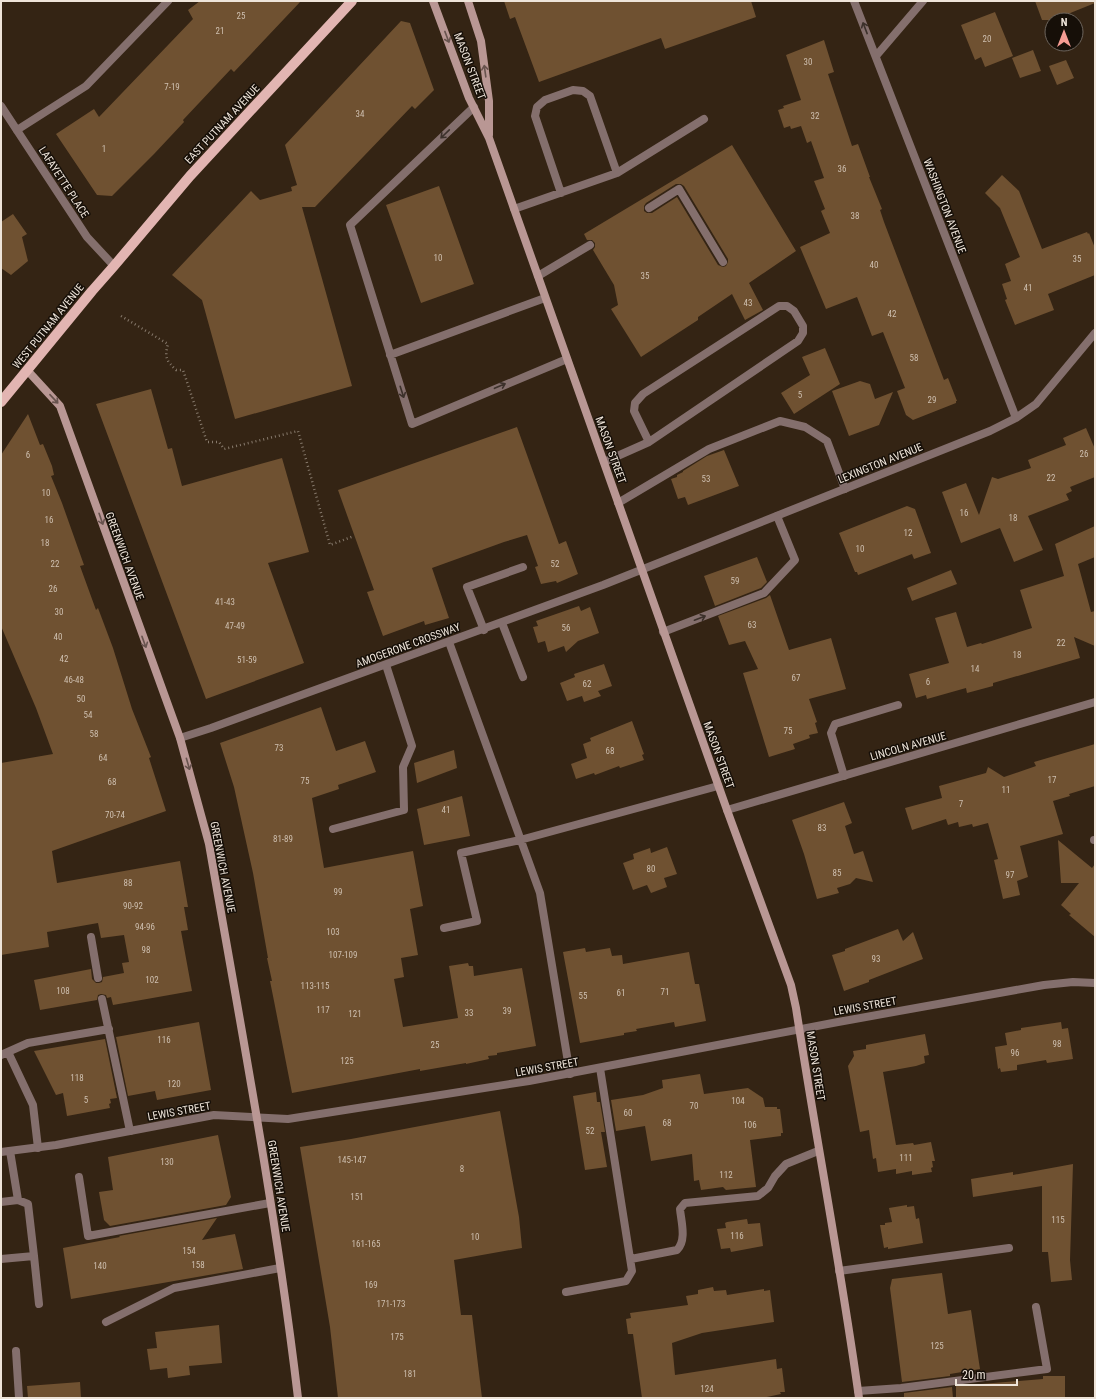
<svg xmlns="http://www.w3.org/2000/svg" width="1096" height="1399" viewBox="0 0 1096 1399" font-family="'Roboto Condensed',sans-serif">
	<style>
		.building { fill: #6f5131; fill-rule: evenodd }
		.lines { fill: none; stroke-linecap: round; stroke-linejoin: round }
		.path { stroke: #877a6c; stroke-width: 2.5; stroke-dasharray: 1 3; stroke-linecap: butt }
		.lane { stroke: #846f6d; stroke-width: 8 }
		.street { stroke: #846f6d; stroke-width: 8 }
		.secondary { stroke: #b99794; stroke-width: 8 }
		.primary { stroke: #e2b5b2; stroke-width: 10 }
		.oneway { stroke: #3c312b }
		.oneway2 { stroke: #68534e }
		.labels { text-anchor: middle; stroke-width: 3; stroke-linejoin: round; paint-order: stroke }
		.number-label { font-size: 9px; fill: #cebfaf }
		.street-label { font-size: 11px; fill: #eee4d9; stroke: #160f08 }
	</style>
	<rect width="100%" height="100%" fill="#342414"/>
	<path class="building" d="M200 1H301L234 72 231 69 183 120 184 122 154 154 112 196 97 195 56 134 94 109 99 117 193 19 188 10Z
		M504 1H751L756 17 665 49 661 38 539 82 515 17 510 19Z
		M1035 1H1095V3L1053 20H1042Z
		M995 12 1013 56 985 67 981 57 975 60 961 25Z
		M401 21 410 23 434 90 415 109 412 106 315 207H302L352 386 235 419 202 300 172 275 251 191 260 200 292 191 291 187 297 185 285 145Z
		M824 40 834 72 828 74 852 146 858 144 870 177H869L882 209 880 210 884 222 944 380 948 378 957 401H956V403L913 420 906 415 897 391 905 388 883 332 872 336 857 297 826 309 800 247 830 233 821 211 825 209 814 181 824 178 811 141 807 143 801 126 791 129 790 126 784 128 778 110 784 108 783 106 801 100 786 55Z
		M1033 50 1041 71 1020 78 1012 58Z
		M1066 60 1074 78 1057 85 1049 66Z
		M732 145 796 251 749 283 763 310 745 320 732 294 698 317V320L641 357 611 309 618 305 614 285 593 250 595 247V243L592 240H587L584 234ZM676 184H681L684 186 728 259V262L726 266 723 267 718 265 677 197 652 213H647L644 211V206L646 203Z
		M1002 175 1019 191 1042 249 1087 232 1088 234 1089 233 1095 248V275L1048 294 1054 310 1015 325 1005 300 1007 299 1002 284 1011 281 1005 264 1020 257 1000 208 985 193Z
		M439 186 474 284 421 303 386 205Z
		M13 214 27 234 22 237 28 261 11 275 1 268V222Z
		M825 348 840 384 794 414 781 393 810 375 802 357Z
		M860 381 870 384 875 399 893 392 879 425 849 436 832 391Z
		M151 389 168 449 172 448 182 486 282 458 309 552 268 563 304 663 206 699 96 404Z
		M28 414 40 445 43 444 52 466 54 475 51 476 62 503 84 565 80 566 96 610 98 608 113 648 132 709 151 757 149 758 166 811 52 851 57 883 180 861 188 907H184L188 930 181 931 192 991 113 1005 111 997 107 998 106 995 101 994 98 995 97 1000 40 1010 34 980 91 969 92 979 96 983H99L102 982 103 977 124 973 122 963 129 962 124 935 101 938 98 923 47 932 49 947 1 955V763L53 754 36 708 1 626V455Z
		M517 427 559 544 566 541 578 574 557 583 556 581 541 584 535 567 538 566 527 535 504 542 432 568 449 618 425 625 424 621 383 636 367 592 374 590 338 490Z
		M1086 428 1095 449V477L1070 487 1072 491 1066 494 1069 500 1028 516 1043 550 1014 562 1000 528 961 543 942 492 966 483 979 515 992 477 998 479 1031 468 1028 460 1066 445 1063 438Z
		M724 450 739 486 688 505 685 497 678 499 671 479 677 477V475L683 472V471L707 456Z
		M907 506 915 509 931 553 914 559 912 554 858 575 857 572H855L839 533Z
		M1095 526V557L1078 564 1091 612 1095 611V646L1074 637 1080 658 993 683V686L967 693 966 688 927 699 926 695 916 698 909 674 949 663 935 618 956 612 967 647 981 643 982 644 1032 628 1020 590 1064 576 1055 544Z
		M757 557 767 582 761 588 715 606 704 576Z
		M951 570 957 584 912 601 907 588Z
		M770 595 789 650 831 638 846 689 809 699 817 722 815 723 818 733 809 735 810 738 793 744 795 749 769 757 743 673 758 669 745 641 729 645 718 616 766 598Z
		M579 606 581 611 590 607 599 633 578 641 566 652 564 646 548 652 545 641 538 643 533 627 538 626 536 621Z
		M604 664 612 686 598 691 601 696 584 702 582 696 567 701 560 683 575 677 574 674Z
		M321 707 336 751 365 741 376 772 338 785 339 789 312 798 324 868 413 851 423 906 410 909 418 955 401 958 404 977 394 979 403 1027 458 1018 449 966 468 963 469 966H473L474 976 522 968 536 1046 497 1053V1055L488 1056 489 1059 466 1064V1063L420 1071V1069L292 1093 274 1001 270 981H272L267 958H268L253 873 234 787 220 743Z
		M632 721 644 754 642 755 644 760 620 768 619 766 595 775 594 773 576 779 571 764 587 758 583 744 591 741 590 738Z
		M1095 744V786L1069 794 1070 796 1053 801 1063 834 1020 846 1028 877 1017 881 1020 895 1003 899 994 860 998 859 988 823 973 827 972 824 959 827 958 822 948 825 946 819 912 830 905 808 942 798 939 786 986 773 988 767 1004 777 1036 766 1034 762Z
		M454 750 457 768 417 783 414 763Z
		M462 796 470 836 424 845 417 809Z
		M844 802 852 823 845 826 854 854 863 851 873 882 856 878 850 884 837 888 839 893 817 899 804 854 792 820Z
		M1058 840 1092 868 1095 864V937L1069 915 1071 914 1061 905 1079 883H1061Z
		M667 847 677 874 664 878 667 887 651 893 647 885 633 890 623 863 634 859 633 854 650 848 651 853Z
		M898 929 903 941 913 932 923 959 869 980V982L844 991 832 955 845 951V949Z
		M585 948 586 952 610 948 612 956 622 955 623 964 689 952 695 984H699L706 1021 675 1027 674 1022 636 1029 637 1031 624 1033V1035L580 1043 563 952Z
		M199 1022 211 1090 157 1100 155 1091 128 1096 116 1037Z
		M1061 1022 1062 1029 1068 1028 1073 1059 1047 1063 1046 1060 1017 1065V1070L1001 1072 1000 1068 998 1069 995 1047 1007 1045 1005 1033 1021 1030V1028Z
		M925 1034 929 1055 924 1056 925 1063 916 1066 883 1072 896 1145 913 1143 914 1145 931 1142 935 1161H932L933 1167 931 1168 932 1172 912 1175V1171L896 1174V1169L878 1172 876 1158 873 1159 869 1130 860 1132 848 1066 854 1056 853 1051 866 1049V1045Z
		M105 1039 117 1098 110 1099 111 1103 109 1104 110 1108 67 1116 63 1093 56 1095 34 1051Z
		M700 1074 704 1094 748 1088 763 1098 765 1107H777V1109H780L783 1133H781V1136L750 1140 756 1187 726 1190 723 1187 701 1190 699 1180 694 1181 692 1154 651 1161 645 1126 616 1131 611 1100 643 1095 663 1088 662 1080Z
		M596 1092 597 1102H600L605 1132H601L607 1167 585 1170 573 1096Z
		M500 1111 519 1217 522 1248 454 1260 461 1315H472L482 1398H338L330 1327 300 1147 351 1139Z
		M218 1135 231 1197 226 1205 110 1226 104 1220 99 1192 113 1190 108 1157Z
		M1073 1164 1070 1260 1072 1280 1051 1282 1048 1252H1042V1186L973 1197 971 1179 1013 1172V1175Z
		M907 1205V1207L914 1206 916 1219 919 1218 923 1243 888 1249V1247L884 1248 880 1225H885V1223L892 1222 889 1208Z
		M217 1218 202 1240 235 1234 243 1269 71 1299 63 1248 120 1237 119 1236Z
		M747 1219 748 1224 760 1223 763 1246 731 1252 730 1248 721 1249 717 1229 726 1228 725 1223 727 1222Z
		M942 1273 948 1314 971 1310 980 1369 950 1374V1376L902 1382 890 1288 892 1279Z
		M713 1287 714 1291 726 1290 727 1295 764 1289V1291L770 1290 774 1322 702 1333 672 1343 675 1375 776 1359 777 1369 782 1368 785 1392H780L781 1394 762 1398H642L633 1334H628L626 1319 631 1318 630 1313 688 1305 686 1296 698 1294V1290Z
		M219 1325 222 1363 189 1366 190 1375 168 1378 167 1368 150 1370 147 1349 157 1348 155 1332Z
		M1043 1376H1065V1398H956V1386L1043 1379Z
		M80 1382 81 1398H28L27 1386Z
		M952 1387 953 1398H904V1393Z"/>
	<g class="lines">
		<path class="path" d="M121 316 168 344C164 358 167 361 176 370H183L207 442H219L224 449 298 431 330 545 354 536"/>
		<path class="lane" d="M474 107 350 225 412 424 567 359
			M17 130 86 86 168 1
			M561 193 535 116 537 107 545 100 573 90 583 91 590 96 617 173
			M649 208 679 189 723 262
			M514 209 617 173 704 119
			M538 276 590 245
			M390 355 545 298
			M604 462 649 442 798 341 803 333V326L794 311 787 306H779L643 394 635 403 634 411 649 442
			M618 503 709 449 780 421 805 427 827 441 845 489
			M502 623 523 677
			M484 630 467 587 523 567
			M663 632 764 593 795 560 777 516
			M449 642 540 893 570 1074
			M844 776 831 733 835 724 898 705
			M333 829 404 810 403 767 412 746 386 665
			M1094 840H1095
			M444 928 477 921 461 853 520 840 718 786
			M91 937 98 978
			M102 999 130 1131
			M8 1052 33 1105 38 1148
			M1 1055 28 1043 109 1029
			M10 1151 18 1200
			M79 1177 88 1236 270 1203
			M1 1202 18 1200 28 1204 34 1256 1 1259
			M34 1256 39 1304
			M631 1259 677 1250C687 1240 681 1221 680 1209L685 1203 758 1196 768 1188 775 1176 786 1164 818 1151
			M839 1271 1009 1248
			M566 1292 626 1281 632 1271 600 1068
			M106 1322 174 1288 280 1268
			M858 1391 901 1388 1047 1369 1036 1307"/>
		<path class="street" d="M854 1 1016 418
			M876 56 923 1
			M1 106 87 237 114 266
			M180 738 211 728 603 585 990 431 1016 418 1036 404 1095 333
			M727 810 1095 702
			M1 1152 56 1145 214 1115 288 1119 529 1081 838 1022 1044 985 1073 982 1095 983
			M16 1351 19 1398"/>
		<path class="secondary" d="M433 1 469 98 489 138 727 810 791 985 796 1008C816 1138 841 1268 859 1398
			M468 1 481 41 489 101V135
			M27 370 60 406 180 738 209 844C241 1028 276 1212 298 1398"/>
		<path class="primary" d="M1 402 92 291 114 266 190 176 352 1"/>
	</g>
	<defs><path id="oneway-shaft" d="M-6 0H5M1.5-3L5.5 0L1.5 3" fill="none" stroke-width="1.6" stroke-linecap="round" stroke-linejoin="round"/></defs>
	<g class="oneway">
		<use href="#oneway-shaft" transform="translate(865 28) rotate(-111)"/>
		<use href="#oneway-shaft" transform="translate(445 134) rotate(136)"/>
		<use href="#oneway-shaft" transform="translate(500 386) rotate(-23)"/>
		<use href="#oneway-shaft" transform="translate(402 392) rotate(72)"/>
		<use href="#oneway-shaft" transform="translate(700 618) rotate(-21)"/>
	</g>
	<g class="oneway2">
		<use href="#oneway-shaft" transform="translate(447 37) rotate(69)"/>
		<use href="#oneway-shaft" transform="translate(485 71) rotate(-98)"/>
		<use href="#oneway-shaft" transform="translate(54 399) rotate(47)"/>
		<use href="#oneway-shaft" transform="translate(101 519) rotate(71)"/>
		<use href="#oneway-shaft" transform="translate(144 642) rotate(70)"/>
		<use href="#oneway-shaft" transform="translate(188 764) rotate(74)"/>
	</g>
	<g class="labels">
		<g class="number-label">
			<text x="241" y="19">25</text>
			<text x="220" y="34">21</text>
			<text x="987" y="42">20</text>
			<text x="808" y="65">30</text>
			<text x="172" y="90">7-19</text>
			<text x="360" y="117">34</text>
			<text x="815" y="119">32</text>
			<text x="104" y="152">1</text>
			<text x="842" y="172">36</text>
			<text x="855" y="219">38</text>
			<text x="438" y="261">10</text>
			<text x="1077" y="262">35</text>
			<text x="874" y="268">40</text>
			<text x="645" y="279">35</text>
			<text x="1028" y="291">41</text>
			<text x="748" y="306">43</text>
			<text x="892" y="317">42</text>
			<text x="914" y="361">58</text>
			<text x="800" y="398">5</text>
			<text x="932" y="403">29</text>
			<text x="1084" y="457">26</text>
			<text x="28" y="458">6</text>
			<text x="1051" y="481">22</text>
			<text x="706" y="482">53</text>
			<text x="46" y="496">10</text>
			<text x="964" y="516">16</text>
			<text x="1013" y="521">18</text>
			<text x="49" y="523">16</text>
			<text x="908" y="536">12</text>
			<text x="45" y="546">18</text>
			<text x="860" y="552">10</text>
			<text x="55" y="567">22</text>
			<text x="555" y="567">52</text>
			<text x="735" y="584">59</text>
			<text x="53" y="592">26</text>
			<text x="225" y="605">41-43</text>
			<text x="59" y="615">30</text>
			<text x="752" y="628">63</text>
			<text x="235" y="629">47-49</text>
			<text x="566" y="631">56</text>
			<text x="58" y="640">40</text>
			<text x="1061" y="646">22</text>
			<text x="1017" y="658">18</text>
			<text x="64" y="662">42</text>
			<text x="247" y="663">51-59</text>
			<text x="975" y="672">14</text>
			<text x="796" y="681">67</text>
			<text x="74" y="683">46-48</text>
			<text x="928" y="685">6</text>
			<text x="587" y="687">62</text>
			<text x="81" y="702">50</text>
			<text x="88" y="718">54</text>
			<text x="788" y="734">75</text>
			<text x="94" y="737">58</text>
			<text x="279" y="751">73</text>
			<text x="610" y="754">68</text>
			<text x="103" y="761">64</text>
			<text x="1052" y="783">17</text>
			<text x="305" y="784">75</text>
			<text x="112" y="785">68</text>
			<text x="1006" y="793">11</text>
			<text x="961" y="807">7</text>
			<text x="446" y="813">41</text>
			<text x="115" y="818">70-74</text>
			<text x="822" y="831">83</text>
			<text x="283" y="842">81-89</text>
			<text x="651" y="872">80</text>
			<text x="837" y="876">85</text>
			<text x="1010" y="878">97</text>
			<text x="128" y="886">88</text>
			<text x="338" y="895">99</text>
			<text x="133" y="909">90-92</text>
			<text x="145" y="930">94-96</text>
			<text x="333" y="935">103</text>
			<text x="146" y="953">98</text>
			<text x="343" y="958">107-109</text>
			<text x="876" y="962">93</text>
			<text x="152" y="983">102</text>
			<text x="315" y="989">113-115</text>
			<text x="63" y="994">108</text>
			<text x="665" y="995">71</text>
			<text x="621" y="996">61</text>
			<text x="583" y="999">55</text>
			<text x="323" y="1013">117</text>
			<text x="507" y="1014">39</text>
			<text x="469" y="1016">33</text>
			<text x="355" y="1017">121</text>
			<text x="164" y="1043">116</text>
			<text x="1057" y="1047">98</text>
			<text x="435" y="1048">25</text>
			<text x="1015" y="1056">96</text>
			<text x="347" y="1064">125</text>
			<text x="77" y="1081">118</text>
			<text x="174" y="1087">120</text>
			<text x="86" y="1103">5</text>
			<text x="738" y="1104">104</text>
			<text x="694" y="1109">70</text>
			<text x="628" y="1116">60</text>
			<text x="667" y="1126">68</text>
			<text x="750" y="1128">106</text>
			<text x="590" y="1134">52</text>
			<text x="906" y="1161">111</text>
			<text x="352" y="1163">145-147</text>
			<text x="167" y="1165">130</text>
			<text x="462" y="1172">8</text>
			<text x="726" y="1178">112</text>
			<text x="357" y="1200">151</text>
			<text x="1058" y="1223">115</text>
			<text x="737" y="1239">116</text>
			<text x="475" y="1240">10</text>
			<text x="366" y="1247">161-165</text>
			<text x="189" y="1254">154</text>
			<text x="198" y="1268">158</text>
			<text x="100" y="1269">140</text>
			<text x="371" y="1288">169</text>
			<text x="391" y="1307">171-173</text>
			<text x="397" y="1340">175</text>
			<text x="937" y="1349">125</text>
			<text x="410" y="1377">181</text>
			<text x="707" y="1392">124</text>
		</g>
		<g class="street-label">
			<text transform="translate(470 66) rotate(69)" y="4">MASON STREET</text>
			<text transform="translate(222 124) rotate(-47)" y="4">EAST PUTNAM AVENUE</text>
			<text transform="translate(64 182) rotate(57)" y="4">LAFAYETTE PLACE</text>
			<text transform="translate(945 206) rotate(69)" y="4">WASHINGTON AVENUE</text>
			<text transform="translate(48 326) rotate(-51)" y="4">WEST PUTNAM AVENUE</text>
			<text transform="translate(611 450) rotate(70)" y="4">MASON STREET</text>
			<text transform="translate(880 463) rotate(-22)" y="4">LEXINGTON AVENUE</text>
			<text transform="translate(125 556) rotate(70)" y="4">GREENWICH AVENUE</text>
			<text transform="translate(408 645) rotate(-20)" y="4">AMOGERONE CROSSWAY</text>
			<text transform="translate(908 746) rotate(-16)" y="4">LINCOLN AVENUE</text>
			<text transform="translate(719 755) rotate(70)" y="4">MASON STREET</text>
			<text transform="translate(223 867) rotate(79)" y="4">GREENWICH AVENUE</text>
			<text transform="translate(865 1006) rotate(-10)" y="4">LEWIS STREET</text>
			<text transform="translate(816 1066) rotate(81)" y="4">MASON STREET</text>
			<text transform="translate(547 1067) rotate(-10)" y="4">LEWIS STREET</text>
			<text transform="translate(179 1111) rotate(-10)" y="4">LEWIS STREET</text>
			<text transform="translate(279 1186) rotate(81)" y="4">GREENWICH AVENUE</text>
		</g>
	</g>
	<rect width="1096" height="1399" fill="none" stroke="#eee4d9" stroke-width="4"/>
	<g transform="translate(1064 32)"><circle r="19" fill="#160f08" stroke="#6c645c"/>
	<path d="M0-3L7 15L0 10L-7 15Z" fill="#f59c93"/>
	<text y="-6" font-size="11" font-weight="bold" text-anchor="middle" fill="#eee4d9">N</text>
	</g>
	<path d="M956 1379v6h61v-6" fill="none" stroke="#eee4d9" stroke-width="2"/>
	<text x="962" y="1379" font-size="12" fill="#eee4d9" stroke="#160f08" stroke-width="3" paint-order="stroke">20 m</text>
</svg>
